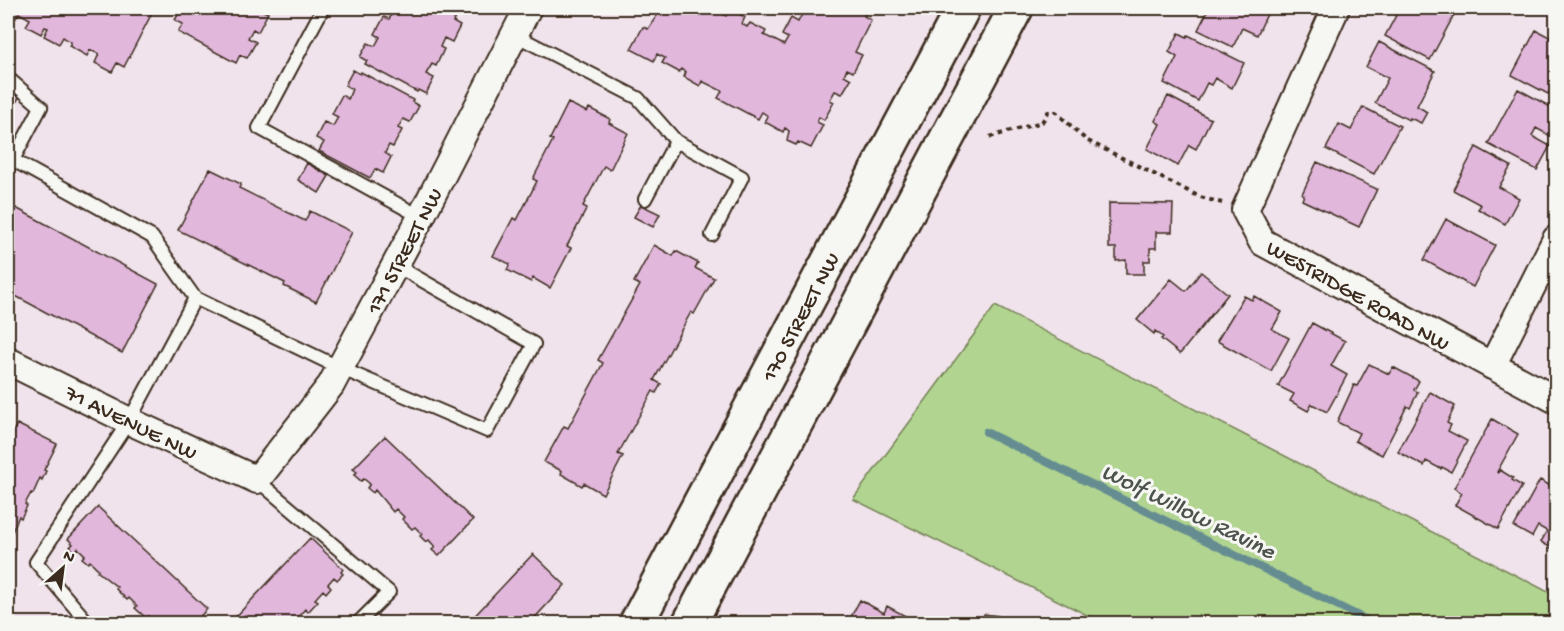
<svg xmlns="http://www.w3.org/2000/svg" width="1564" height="631" viewBox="0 0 1564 631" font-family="'Gochi Hand',sans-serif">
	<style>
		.green { fill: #b1d590; stroke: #768057; stroke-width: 1.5 }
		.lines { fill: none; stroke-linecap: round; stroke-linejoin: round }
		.stream { stroke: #658d91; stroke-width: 8 }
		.building { fill: #e2b7dc; stroke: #3b2a1e; stroke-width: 1.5 }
		.service-casing { stroke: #3b2a1e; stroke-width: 16 }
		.minor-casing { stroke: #3b2a1e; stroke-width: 30 }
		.secondary-casing { stroke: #3b2a1e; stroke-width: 38 }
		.path { stroke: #3b2a1e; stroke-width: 4; stroke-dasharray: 4.5 4.5; stroke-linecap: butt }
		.service { stroke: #f6f6f2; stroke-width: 12 }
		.minor { stroke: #f6f6f2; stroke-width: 26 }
		.secondary { stroke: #f6f6f2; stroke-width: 33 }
		.labels { text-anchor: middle; stroke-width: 6; stroke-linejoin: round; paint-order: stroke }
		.street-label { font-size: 22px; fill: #3b2a1e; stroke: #f6f6f2 }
		.water-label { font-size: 24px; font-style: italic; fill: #4c534e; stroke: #f6f6f2 }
	</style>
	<rect width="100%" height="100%" fill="#f0e3eb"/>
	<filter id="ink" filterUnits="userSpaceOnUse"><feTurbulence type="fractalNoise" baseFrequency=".0167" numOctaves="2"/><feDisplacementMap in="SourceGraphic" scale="12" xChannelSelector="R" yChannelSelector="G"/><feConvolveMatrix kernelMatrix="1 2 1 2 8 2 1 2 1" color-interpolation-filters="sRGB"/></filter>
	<g filter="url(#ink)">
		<path class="green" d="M995 306 1556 596V623H1103L853 499Z"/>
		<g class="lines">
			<path class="stream" d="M986 432 1375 624"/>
		</g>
		<path class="building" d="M8 8H147L153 11 124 67 117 63 112 72 95 63 99 54 90 50 87 56 69 46 71 42 63 37 59 44 44 36 48 28 45 27 41 34 26 26 30 19 19 13 16 18 8 13Z
			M182 8H265L263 11 268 13 258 32 253 29 248 38 256 42 247 58 240 55 236 63 178 32 183 24 175 20Z
			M389 8H444L457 14 453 22 460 26 452 42 444 38 440 47 444 49 436 66 432 64 426 74 434 78 426 94 418 90 417 92 365 64 367 61 360 57 368 43 375 46 380 37 375 34 384 17 389 19 394 10Z
			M662 8H721L719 12 726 16 729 9 745 17 742 24 747 27 750 23 766 31 764 35 784 45 788 38 782 35 791 18 798 22 803 12 794 8H868L864 16 871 20 855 52 862 55 853 72 847 69 844 75 851 79 842 94 835 91 830 100 834 102 824 120 819 117 817 122 823 125 811 148 798 142 796 145 787 141 789 131 785 128 783 132 765 122 768 116 762 112 758 119 718 98 722 91 702 81 700 86 684 77 686 72 681 69 679 72 662 63 665 58 657 54 654 61 631 49 643 27 648 29Z
			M1209 8H1270L1257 35 1242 28 1233 47 1198 30Z
			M1400 8H1445L1455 13 1430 60 1385 36Z
			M1536 30 1553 39 1554 36 1556 37V79L1548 94 1512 75Z
			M1179 33 1187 37 1188 35 1244 63 1232 88 1215 78 1211 85 1207 83 1198 101 1164 83 1177 57 1169 52Z
			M1379 42 1435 71 1417 106 1427 112 1421 123 1410 118 1409 120 1375 103 1388 78 1366 67Z
			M353 70 360 74 361 72 413 100 412 102 419 106 410 122 403 119 398 128 402 130 393 147 389 145 385 153 391 157 383 173 375 169 370 178 319 151 324 142 316 138 324 122 333 126 338 117 332 114 342 95 348 99 352 89 345 85Z
			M1518 89 1556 110V133L1554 138 1536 128 1532 136 1550 146 1537 170 1488 144Z
			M8 91 19 97 8 119Z
			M1168 96 1211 119 1196 149 1189 145 1178 166 1147 149 1160 124 1155 121Z
			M568 103 587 112 589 108 610 119 609 123 628 133 610 170 604 166 583 206 587 208 567 246 571 248 550 288 533 278 531 282 507 270 510 264 493 256 513 218 517 220 537 181 533 179 553 140 550 139Z
			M1363 107 1400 126 1374 174 1326 149 1339 124 1351 130Z
			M1476 147 1511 166 1499 187 1519 198 1505 224 1478 209 1481 205 1453 190Z
			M1317 162 1377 189 1359 227 1302 200 1304 195 1302 194Z
			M307 163 329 176 319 193 298 180Z
			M210 169 241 184 239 188 305 221 310 211 352 232 316 302 284 286 285 283 178 230Z
			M1109 203 1173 204 1172 232H1156V248H1150V261H1144V274H1126V260L1116 261V248H1109Z
			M641 205 660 214 653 227 634 217Z
			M14 207 158 284 122 353 8 292V219Z
			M1446 219 1495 245 1473 287 1424 260Z
			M654 245 673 256 676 251 698 263 695 268 714 278 694 314 691 312 654 380 661 384 656 393 653 391 618 454 623 456 603 494 584 483 582 486 561 474 562 471 544 462 564 426 568 428 603 363 598 360 640 285 634 282Z
			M1201 272 1228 294 1180 354 1161 339 1163 337 1155 331 1154 334 1137 320 1171 279 1186 291Z
			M1244 296 1252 300 1254 296 1282 312 1272 329 1289 338 1271 371 1217 341Z
			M1312 323 1345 341 1331 366 1347 375 1327 412 1312 404 1308 411 1290 401 1294 394 1278 386Z
			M1369 364 1389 374 1393 367 1419 381 1414 390 1418 392 1410 408 1407 406 1382 455 1355 441 1359 433 1337 422 1354 385 1357 386Z
			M1430 392 1455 406 1447 423 1451 425 1448 431 1467 441 1451 472 1442 467 1441 469 1426 461 1424 466 1398 452Z
			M1492 419 1518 434 1497 472 1498 473 1500 470 1513 478 1512 480 1522 486 1498 529 1455 505 1462 493 1454 488Z
			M17 424 57 444 44 470 46 471 42 480 40 478 33 494 31 493 25 504 27 506 21 518 19 516 8 541V441Z
			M385 436 473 520 439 556 432 550 435 547 429 540 426 542 420 536 422 534 415 527 412 529 402 519 404 517 396 509 393 512 375 490 373 493 367 488 370 484 364 479 361 481 354 475 357 472 353 469Z
			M1540 480 1556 489V551L1541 542 1547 531 1538 526 1532 537 1514 527Z
			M98 507 207 609 193 624H156L148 616 146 618 135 608 137 606 129 598 127 600 116 589 117 587 97 571 98 569 90 561 88 563 82 558 85 555 78 548 75 551 70 547 73 544 68 539Z
			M310 538 343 569 341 572 343 574 337 580 334 577 328 584 331 587 326 593 323 590 315 599 318 601 308 612 305 609 297 618 299 620 296 624H229Z
			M533 554 565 585 529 624H467Z
			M860 600 884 613 887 606 911 619 909 624H847Z
			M984 614 998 616 997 624H983Z"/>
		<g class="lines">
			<g class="service-casing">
				<path id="service" d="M323 8 259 128 421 217
					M515 35 638 98 676 141 742 177 712 235
					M8 78 41 107 13 160 152 237 195 298 129 421 36 562 89 624
					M645 199 676 141
					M195 298 340 368 487 431 534 344 395 265
					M257 480 389 592 357 624"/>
			</g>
			<g class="minor-casing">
				<path id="minor" d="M1336 8 1245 210 1262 242 1556 400
					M8 361 129 421 257 480 331 385 421 217 528 8
					M1492 366 1556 239"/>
			</g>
			<g class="secondary-casing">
				<path id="secondary" d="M636 624 963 8
					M689 624 1016 8"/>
			</g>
			<path class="path" d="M990 137 1042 122 1048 112H1056L1086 140 1200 197 1222 203"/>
			<use href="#service" class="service"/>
			<use href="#minor" class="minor"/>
			<use href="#secondary" class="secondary"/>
		</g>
	</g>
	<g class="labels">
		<g class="street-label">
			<text transform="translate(403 250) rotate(-62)" y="8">171 STREET NW</text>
			<text transform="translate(1359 294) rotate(29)" y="8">WESTRIDGE ROAD NW</text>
			<text transform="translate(799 316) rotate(-62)" y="8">170 STREET NW</text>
			<text transform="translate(132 421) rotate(26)" y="8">71 AVENUE NW</text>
		</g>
		<g class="water-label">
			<text transform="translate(1189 510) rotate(26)" y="8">Wolf Willow Ravine</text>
		</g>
	</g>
	<rect width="1564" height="631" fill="none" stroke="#f6f6f2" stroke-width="30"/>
	<rect x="15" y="15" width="1534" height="601" fill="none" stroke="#3b2a1e" stroke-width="2" filter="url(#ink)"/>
	<g transform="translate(63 568) rotate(28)" stroke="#f6f6f2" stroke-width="4.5" paint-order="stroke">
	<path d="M0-4.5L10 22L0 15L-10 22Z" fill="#3b2a1e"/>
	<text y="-9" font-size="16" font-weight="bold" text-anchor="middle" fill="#3b2a1e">N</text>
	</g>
</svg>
